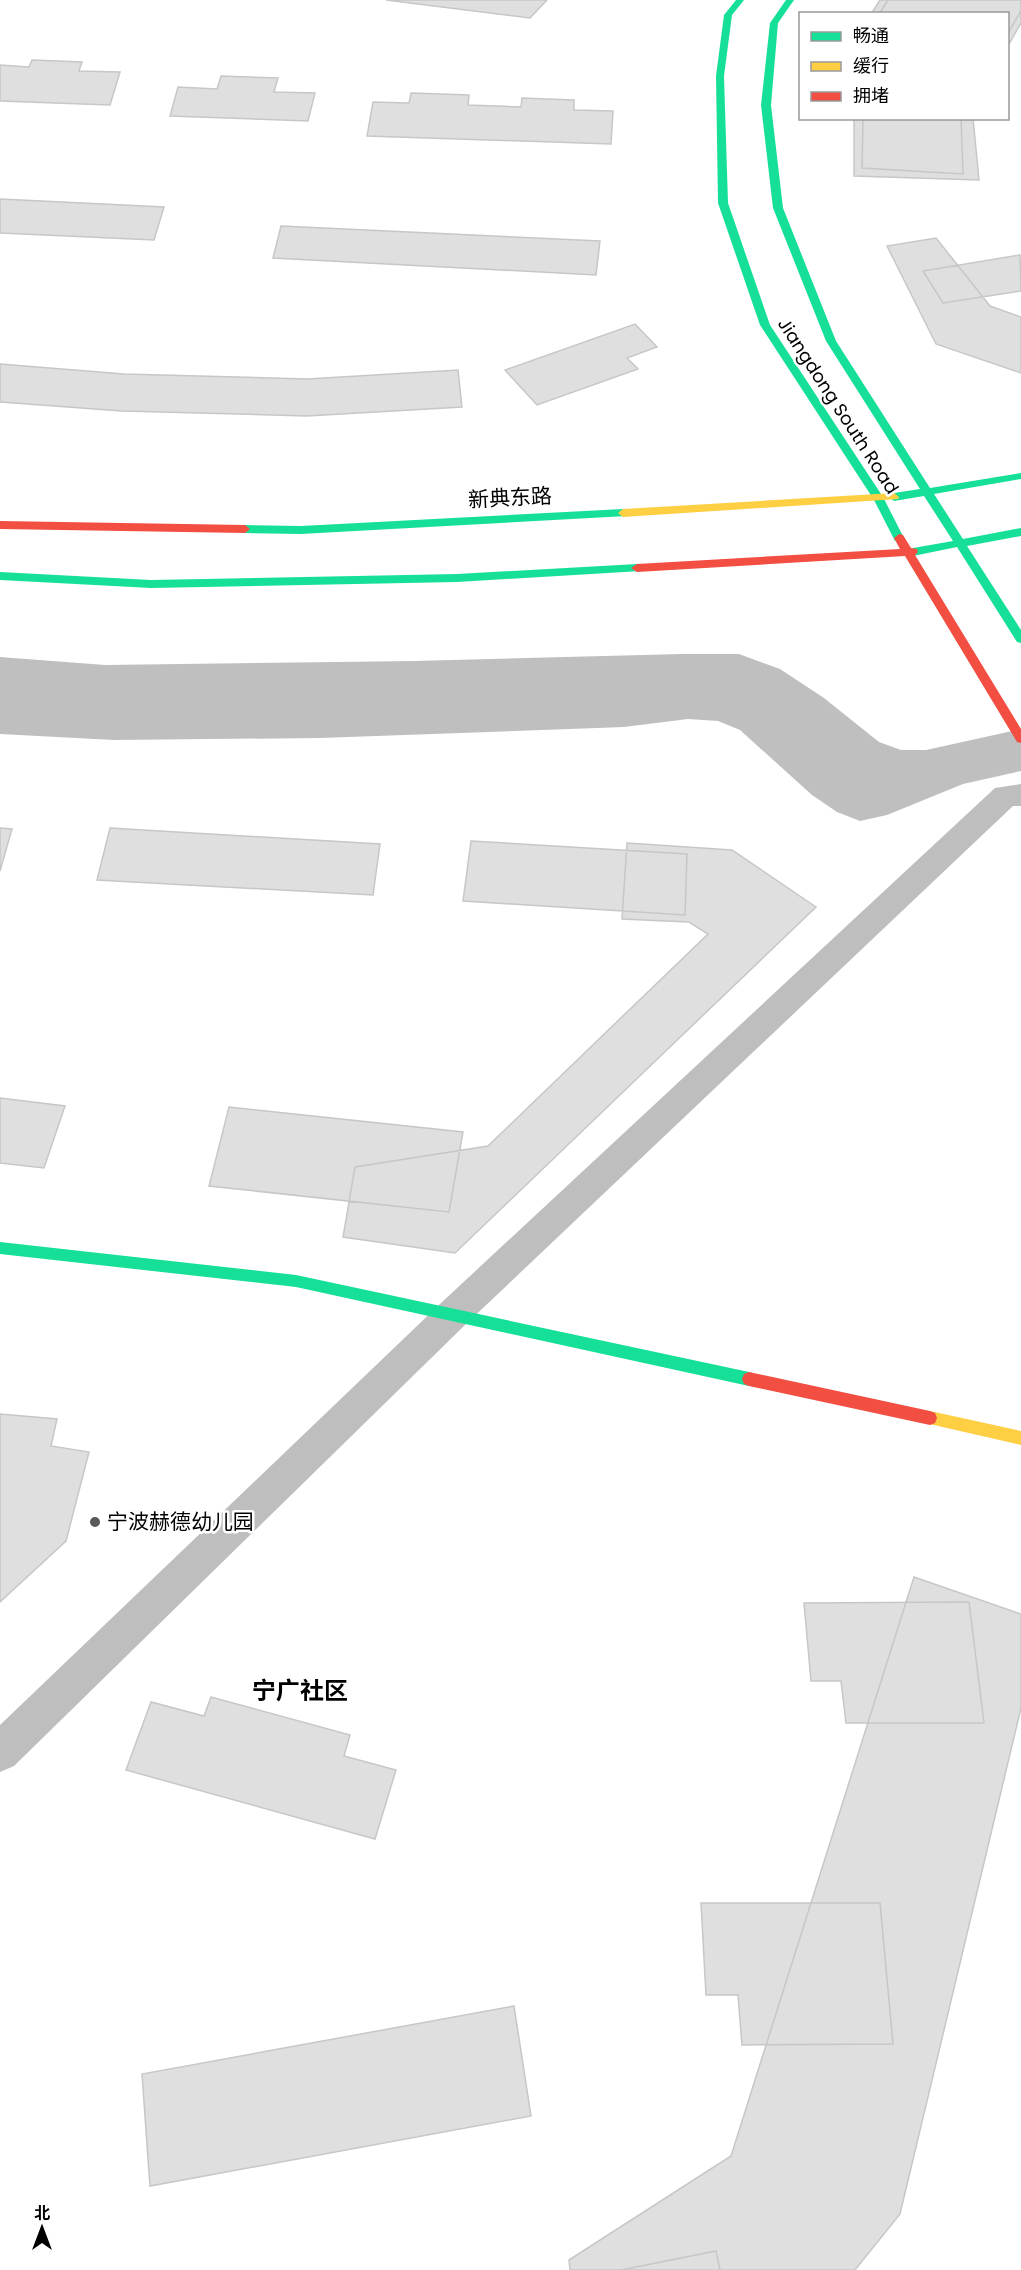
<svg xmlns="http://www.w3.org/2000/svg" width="1021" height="2270" viewBox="0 0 1021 2270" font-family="Poppins,'Noto Sans SC',sans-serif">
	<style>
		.water { fill: #bfbfbf }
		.building { fill: #dfdfdf; stroke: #c7c7c7; stroke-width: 1.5 }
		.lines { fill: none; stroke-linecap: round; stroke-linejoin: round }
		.street { fill: #bebebe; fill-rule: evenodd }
		.fast { fill: #16e098; fill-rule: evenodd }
		.slow { fill: #ffcf43; fill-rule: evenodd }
		.jam { fill: #f24e42; fill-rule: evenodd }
		.poi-dot { fill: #595959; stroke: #fff; stroke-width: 2 }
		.labels { text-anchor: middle; stroke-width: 5; stroke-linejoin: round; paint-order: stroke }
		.far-street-label { font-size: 18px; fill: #000; stroke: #fff }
		.street-label { font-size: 21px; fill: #000; stroke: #fff }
		.poi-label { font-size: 21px; fill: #000; stroke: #fff; text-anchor: start }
		.quarter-label { font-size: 24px; font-weight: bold; fill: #000; stroke: #fff }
	</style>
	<rect width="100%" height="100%" fill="#fff"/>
	<path class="water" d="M681 654H739L780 669 824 698 879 742 901 750H926L1021 729V771L963 784 887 815 860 821 837 812 812 795 740 730 718 721 688 719 624 727 320 738 114 740 0 734V657L105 665 414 661Z"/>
	<path class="building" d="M386 0H547L530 18Z
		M880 0H1021V23L1008 46V14H871Z
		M888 0H1021V11L1008 33V14H879Z
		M32 60 82 62 79 71 120 72 110 105 0 101V65L29 67Z
		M221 76 278 78 274 92 315 93 308 121 170 116 178 87 217 89Z
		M411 93 469 95 468 105 521 107 522 98 574 100V110L613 111 611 144 367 136 373 102 409 103Z
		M854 118H973L979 180 854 176Z
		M863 118H961L963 174 862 168Z
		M0 199 164 207 154 240 0 233Z
		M281 226 600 241 596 275 273 258Z
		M936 238 990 306 1021 317V373L936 344 887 246Z
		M1020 255 1021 291 943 303 923 271Z
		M635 324 657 347 627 358 638 369 537 405 505 370Z
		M0 364 124 374 307 379 458 370 462 407 307 416 122 411 0 402Z
		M0 828 12 829 0 871Z
		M110 828 380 844 373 895 97 880Z
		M471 841 687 854 685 915 463 901Z
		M627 843 732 850 816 907 455 1253 343 1237 355 1167 488 1146 708 934 689 922 622 919Z
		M0 1098 65 1106 44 1168 0 1163Z
		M229 1107 463 1132 449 1212 209 1186Z
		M0 1414 57 1419 51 1446 89 1452 66 1541 0 1602Z
		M914 1577 1021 1614V1708L900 2214 855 2270H570L569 2260 731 2156Z
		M969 1602 984 1723H846L841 1681H811L804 1603Z
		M211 1697 350 1735 344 1756 396 1770 375 1839 126 1770 151 1702 204 1716Z
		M701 1903H880L893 2044 742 2045 738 1995H706Z
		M514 2006 531 2116 150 2186 142 2074Z
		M716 2251 720 2270H621Z"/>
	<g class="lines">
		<path class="street" d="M1021 784V806H1013L465 1325 14 1766 0 1772V1725L441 1303 995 788Z"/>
		<path class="fast" d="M736 0H744L732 15 724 76 728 203 770 325 883 497 904 538 903 541H895L874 500 760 325 718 203 716 76 724 15Z
			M786 0H794L778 23 771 105 783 208 836 341 930 488 1021 473V479L934 494 963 539 1021 528V536L967 546 1021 630V643L1017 642 957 547 913 556 908 552 913 548 953 541 924 496 894 501 889 497 894 493 920 489 826 341 773 208 761 105 770 23Z
			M623 509 628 513 627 516 301 534 245 533 240 529 245 525 301 526Z
			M637 564 641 565V571L457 582 151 588 0 580V572L151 580 457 574Z
			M0 1242 296 1275 749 1372 754 1374 756 1379 754 1384 749 1386 296 1287 0 1254Z"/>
		<path class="slow" d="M894 493 899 497 898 499 623 517 618 513 623 509Z
			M930 1411 1021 1431V1445L925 1423 923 1418 925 1413Z"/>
		<path class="jam" d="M0 521 245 525 250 529 245 533 0 529Z
			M899 534 903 535 911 548 917 549 918 552 915 555 1021 729V743L1017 742 905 556 637 572 631 568 637 564 900 549 894 538Z
			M749 1372 930 1411 935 1413 937 1418 935 1423 930 1425 749 1386 744 1384 742 1379 744 1374Z"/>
	</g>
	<circle class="poi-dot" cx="95" cy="1522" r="6"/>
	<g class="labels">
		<g class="far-street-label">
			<text transform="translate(838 406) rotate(57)" y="6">Jiangdong South Road</text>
		</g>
		<g class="street-label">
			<text transform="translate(510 498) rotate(-3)" y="7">新典东路</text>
		</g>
		<g class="poi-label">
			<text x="107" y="1529">宁波赫德幼儿园</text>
		</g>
		<g class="quarter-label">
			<text x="300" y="1699">宁广社区</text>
		</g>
	</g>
	<rect x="799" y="12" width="210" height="108" fill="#ffffff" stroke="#999999" stroke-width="1.5"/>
	<rect x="811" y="32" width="30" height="9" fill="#16e098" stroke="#999999" stroke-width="1.5"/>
	<text x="853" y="42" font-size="18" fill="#000000">畅通</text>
	<rect x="811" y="62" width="30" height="9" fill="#ffcf43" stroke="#999999" stroke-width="1.5"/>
	<text x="853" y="72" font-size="18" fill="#000000">缓行</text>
	<rect x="811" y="92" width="30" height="9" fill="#f24e42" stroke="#999999" stroke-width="1.5"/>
	<text x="853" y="102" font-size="18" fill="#000000">拥堵</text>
	<g transform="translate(42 2228)" stroke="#ffffff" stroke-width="4.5" paint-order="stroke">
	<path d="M0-4.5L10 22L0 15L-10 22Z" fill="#000000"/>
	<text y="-9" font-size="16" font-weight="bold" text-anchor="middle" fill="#000000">北</text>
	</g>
</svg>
